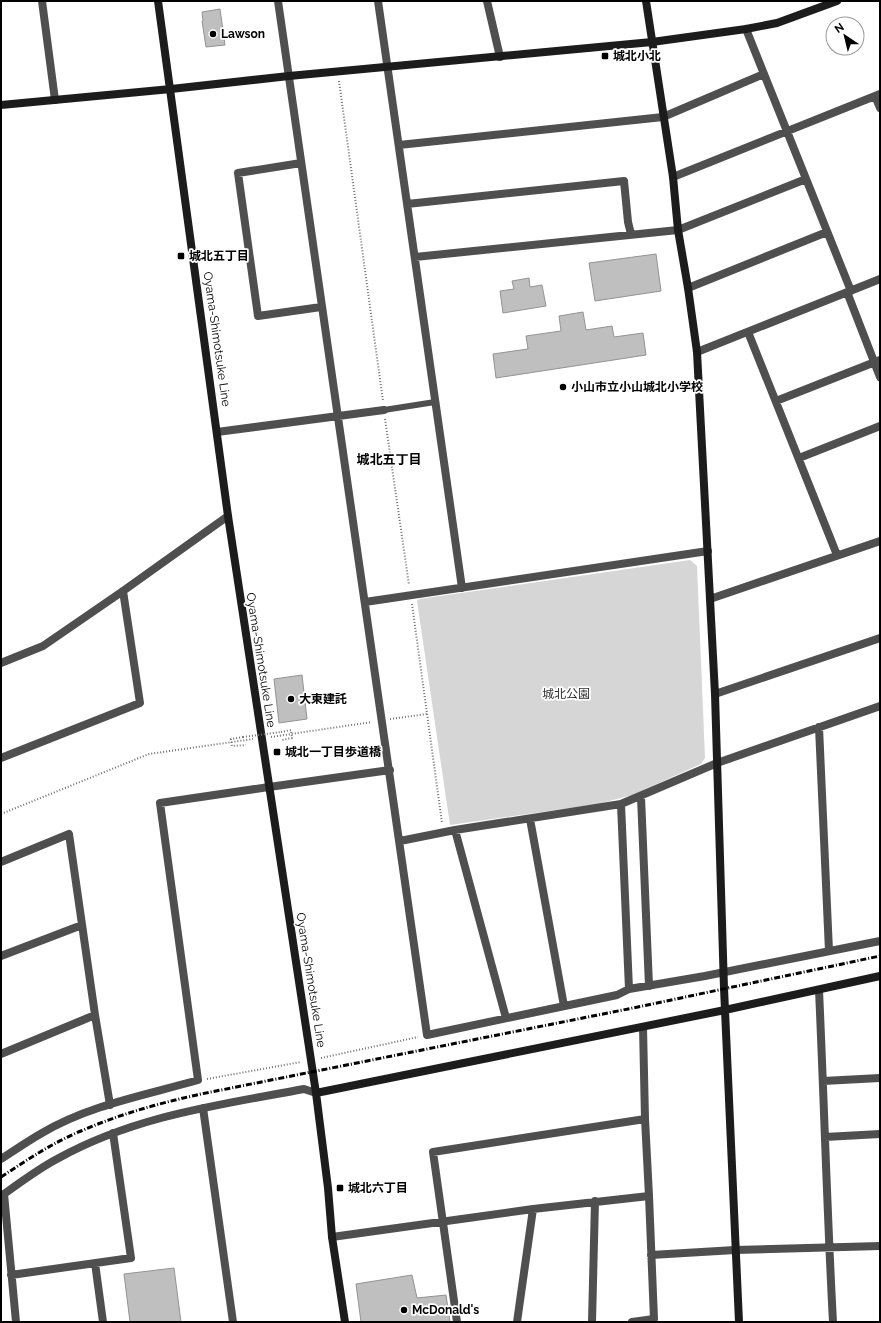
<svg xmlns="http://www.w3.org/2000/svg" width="881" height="1323" font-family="Raleway,'Noto Sans JP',sans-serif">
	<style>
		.green { fill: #d6d6d6 }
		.building { fill: #bfbfbf; stroke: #939393 }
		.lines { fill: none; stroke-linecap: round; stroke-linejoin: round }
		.path { stroke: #717171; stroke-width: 2; stroke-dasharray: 1 2; stroke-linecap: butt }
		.lane { stroke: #4f4f4f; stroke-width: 6 }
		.street { stroke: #4f4f4f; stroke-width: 8 }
		.secondary { stroke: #1c1c1c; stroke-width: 8 }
		.rail { stroke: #000; stroke-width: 3; stroke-dasharray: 6 2 1 2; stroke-linecap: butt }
		.path-bridge { stroke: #717171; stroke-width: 2; stroke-dasharray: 1 2; stroke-linecap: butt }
		.poi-dot { fill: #000; stroke: #fff; stroke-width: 1.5 }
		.labels { text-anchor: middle; stroke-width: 3.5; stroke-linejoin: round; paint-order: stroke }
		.poi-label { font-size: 12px; font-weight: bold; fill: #000; stroke: #fff; text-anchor: start }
		.street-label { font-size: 12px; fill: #000; stroke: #fff }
		.park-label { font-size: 12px; fill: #2d2d2d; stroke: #fff }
		.neighbourhood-label { font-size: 13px; font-weight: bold; fill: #000; stroke: #fff }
	</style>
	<rect width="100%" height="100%" fill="#fff"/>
	<path class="green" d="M690,560L697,566L705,758L701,764L632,795L598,804L450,825L417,601L419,599Z"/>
	<path class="building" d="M220,9L225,45L206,47L202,21H203L202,12Z
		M656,254L661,291L595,301L589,263Z
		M529,278L530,287L542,285L546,306L503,313L500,291L514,289L512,281Z
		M583,312L586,330L612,326L614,337L643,333L646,355L496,378L493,354L528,349L526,336L561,331L559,316Z
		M302,675L307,719L279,723L274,679Z
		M174,1268L181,1322H130L124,1274Z
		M412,1275L417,1298L446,1295L450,1322H361L356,1284Z"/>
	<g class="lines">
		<path class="path" d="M339,81L383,401
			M385,419L409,585
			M412,604L442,823
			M390,719L427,714
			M281,732L291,730L292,738L282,740
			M243,737L231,739L232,746L246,745
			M271,737L372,722
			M1,814L149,754L253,739
			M321,1058L418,1037
			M207,1079L301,1062"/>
		<path class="lane" d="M384,410L435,402"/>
		<path class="street" d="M42,1L55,100
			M278,1L427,1035L617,995L629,989L705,976L880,941
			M378,1L462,588
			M487,1L500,57
			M746,29L851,291
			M875,96L880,108
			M399,145L663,117L764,74
			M301,163L238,173L258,316L321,307
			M673,177L880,94
			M407,204L624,181L628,222L631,234
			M415,257L678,230L806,179
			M688,288L827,232
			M847,292L880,377
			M748,332L837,555
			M697,352L880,279
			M776,401L880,360
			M217,432L384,410
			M799,458L880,426
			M710,599L880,541
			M365,602L708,551
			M1,663L43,646L123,591L228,516
			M715,694L880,638
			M819,727L829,951
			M1,758L140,703L123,591
			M641,797L649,986
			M621,804L629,989
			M530,819L564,1006
			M455,830L506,1018
			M400,841L455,830L621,804L717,763L880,706
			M1,862L69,834L95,1015L110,1105
			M1,956L82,925
			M819,990C824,1100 827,1211 833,1322
			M1,1054L95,1015
			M823,1081L880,1078
			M203,1108L233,1322
			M825,1137L880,1134
			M1,1159C15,1150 28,1141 42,1133C89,1105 146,1095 198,1080L160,803L269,787L390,770
			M332,1237L533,1209L649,1196
			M651,1255L735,1250L880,1246
			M95,1263L103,1322
			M11,1275L131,1258L113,1133
			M16,1322L4,1194C21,1182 38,1169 57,1159C134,1116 218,1105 304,1089L316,1093
			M457,1322L433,1152L645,1119
			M517,1322L533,1209
			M592,1322L595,1201
			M632,1322L654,1319L649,1196L645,1119L643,1027"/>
		<path class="secondary" d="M158,1L228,516L316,1093L328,1188L332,1237L345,1322
			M646,1L673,177L678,230L688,288L697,352L715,694L724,988L739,1322
			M1,105L171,89L289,76L652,42L746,29L777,23L837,1
			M316,1093L725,1010L880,976"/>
		<path class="rail" d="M1,1177C27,1160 52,1143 81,1131C120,1114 160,1103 201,1094L633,1008L880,956"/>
		<path class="path-bridge" d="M243,737L281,732"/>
	</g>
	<g class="poi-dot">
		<circle cx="213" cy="34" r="4"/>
		<rect x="601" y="52" width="8" height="8" rx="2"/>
		<rect x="177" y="252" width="8" height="8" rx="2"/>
		<circle cx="563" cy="387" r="4"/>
		<circle cx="291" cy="699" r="4"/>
		<rect x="273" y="748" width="8" height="8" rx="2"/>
		<rect x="336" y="1184" width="8" height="8" rx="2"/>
		<circle cx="404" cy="1310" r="4"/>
	</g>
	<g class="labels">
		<g class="poi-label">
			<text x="221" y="38">Lawson</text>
			<text x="613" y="60">城北小北</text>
			<text x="189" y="260">城北五丁目</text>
			<text x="571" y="391">小山市立小山城北小学校</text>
			<text x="299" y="703">大東建託</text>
			<text x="285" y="756">城北一丁目歩道橋</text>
			<text x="348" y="1192">城北六丁目</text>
			<text x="412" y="1314">McDonald's</text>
		</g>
		<g class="street-label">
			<text transform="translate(217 339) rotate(82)" y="4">Oyama-Shimotsuke Line</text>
			<text transform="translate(261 660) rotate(81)" y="4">Oyama-Shimotsuke Line</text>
			<text transform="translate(311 980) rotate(81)" y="4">Oyama-Shimotsuke Line</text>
		</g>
		<g class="park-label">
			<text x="566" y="698">城北公園</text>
		</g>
		<g class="neighbourhood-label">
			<text x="389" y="464">城北五丁目</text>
		</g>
	</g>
	<rect width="881" height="1323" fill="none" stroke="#000000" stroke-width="4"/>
	<g transform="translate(845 36) rotate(325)"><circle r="19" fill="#ffffff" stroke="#999999"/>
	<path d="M0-3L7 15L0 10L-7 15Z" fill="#000000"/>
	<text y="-6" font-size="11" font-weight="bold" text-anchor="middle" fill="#000000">N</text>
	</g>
</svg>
